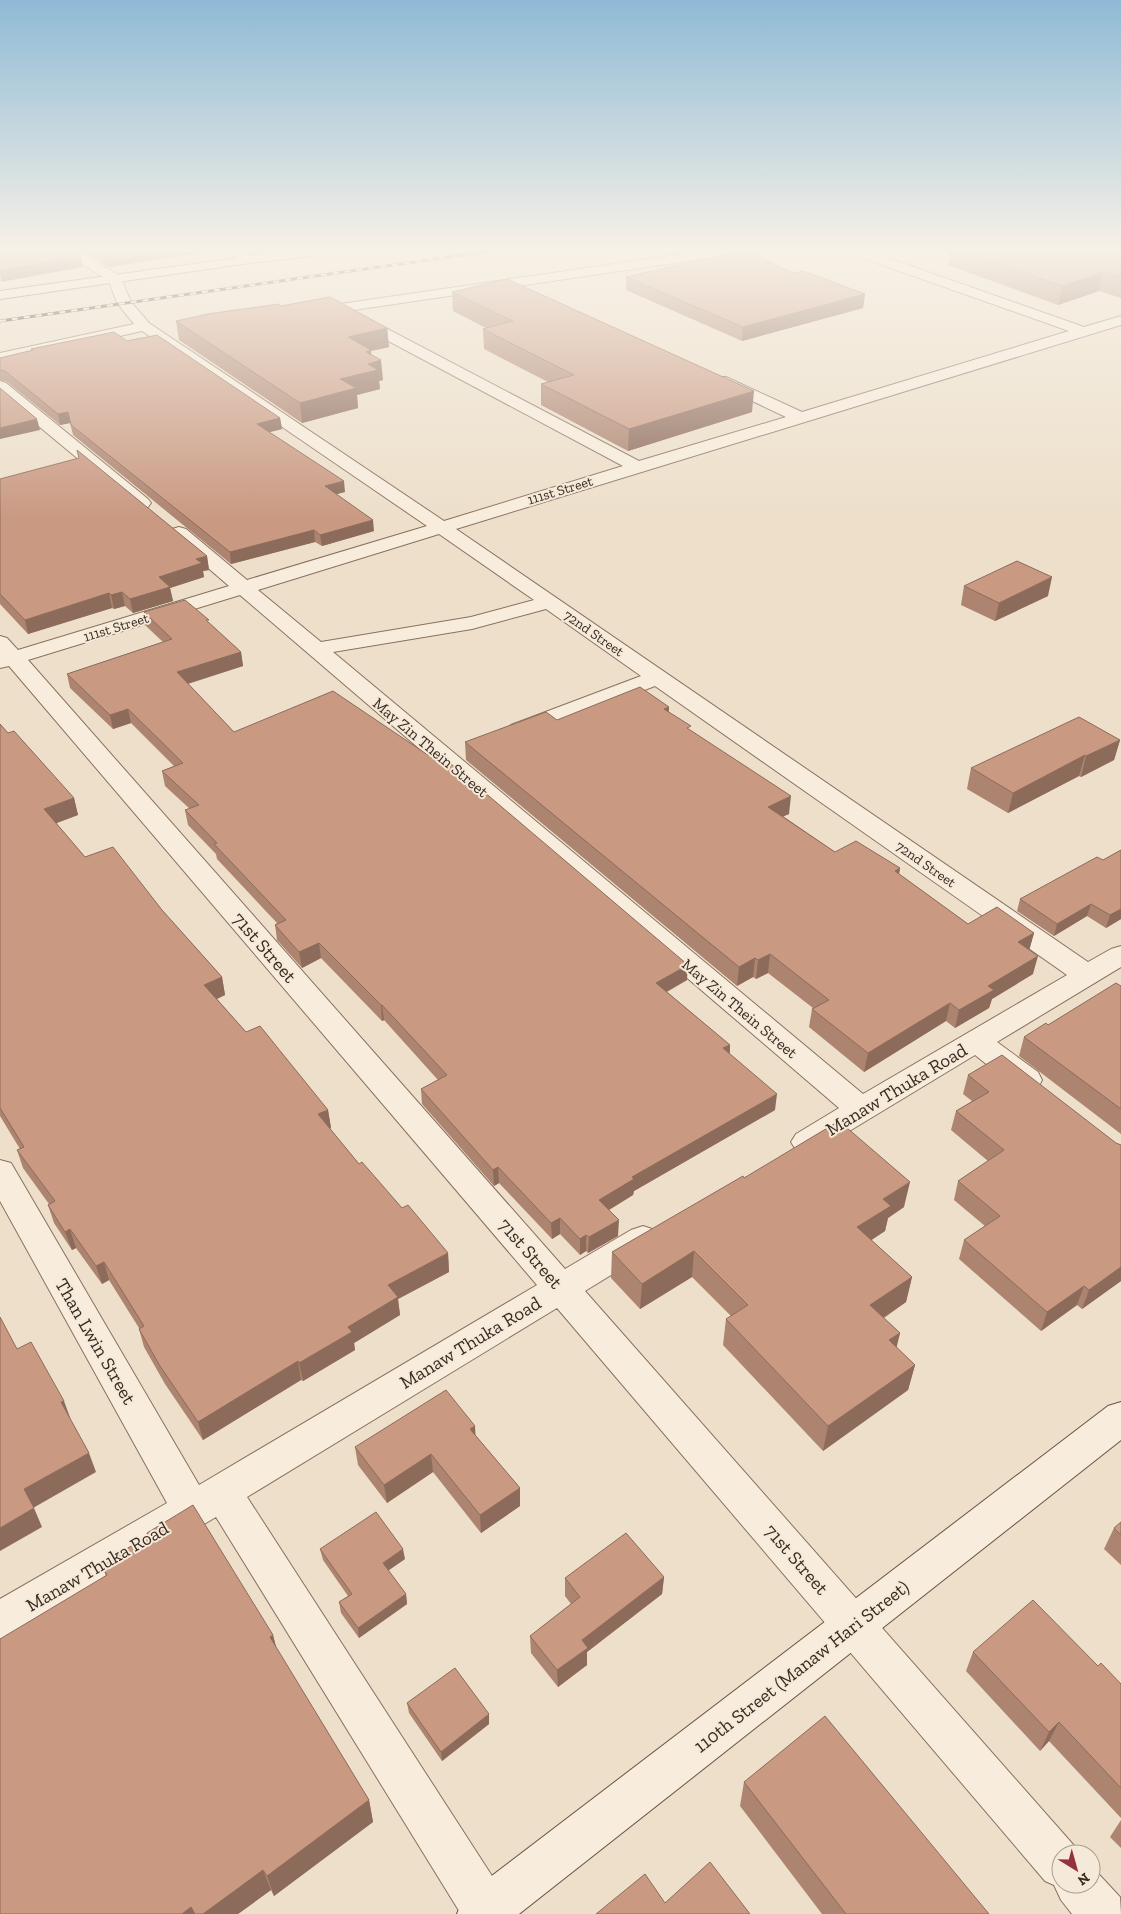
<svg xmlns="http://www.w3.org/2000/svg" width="1121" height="1914" font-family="'Zilla Slab',serif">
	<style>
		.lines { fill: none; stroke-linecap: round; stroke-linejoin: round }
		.street-casing { stroke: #89715f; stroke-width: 2 }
		.secondary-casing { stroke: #6b5342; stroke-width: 2 }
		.street { fill: #f8eddd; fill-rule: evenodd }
		.secondary { fill: #f8eddd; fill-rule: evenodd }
		.rail-casing { stroke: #3a2b21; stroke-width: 3 }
		.rail { stroke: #f5ead9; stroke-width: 2; stroke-dasharray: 6; stroke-linecap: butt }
		.wall { fill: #ad8470 }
		.shaded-wall { fill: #8d6b5b }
		.building { fill: #c99982; stroke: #8d6b5b }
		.labels { text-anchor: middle; stroke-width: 4; stroke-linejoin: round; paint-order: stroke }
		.far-street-label { font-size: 14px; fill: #3a2b21; stroke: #f5ead9 }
		.street-label { font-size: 16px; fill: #3a2b21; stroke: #f5ead9 }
		.near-street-label { font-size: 19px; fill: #3a2b21; stroke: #f5ead9 }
	</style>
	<rect width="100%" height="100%" fill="#eddfca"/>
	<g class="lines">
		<defs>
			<path id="street" d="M65,251H79L120,276L131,302L149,323L444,521L623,466L349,320L347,317L349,314H359L639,461L786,417L714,383L712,380L714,377H726L802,412L1069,331L851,254L850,251H868L1084,327L1121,316V325L456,529L1088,962L1111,949L1121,946V967L997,1042L1038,1072L1042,1080L1038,1088L1027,1091L1016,1088L975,1055L818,1150L807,1154L796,1150L791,1142L796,1134L839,1108L240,595L28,660L565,1269L631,1230L643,1226L655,1230L660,1239L655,1248L585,1291L1077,1849L1080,1854H1061V1884H1091V1866L1093,1868L1120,1897L1121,1914H1072L1061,1900L1054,1885L1045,1881L557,1308L247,1497L503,1893L510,1910L508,1914H461L216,1517L15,1636L0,1642V1599L167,1503L0,1201V1160L11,1163L199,1485L537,1285L9,666L0,668V636L7,638L18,650L229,586L172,537L170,533L172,529L179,527L186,529L247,580L427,526L142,331L0,363V353L134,324L117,303L109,281L66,254ZM439,534L534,600L471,617L321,642L258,590ZM546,609L641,676L511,725L508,730L511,735L519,737L527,735L655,686L1067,975L863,1094L333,652L472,629Z
				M229,251H244L256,259L249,263L230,254Z
				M704,251H735L729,255L313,316L308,315L306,312L308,309L313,308Z
				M0,381L6,383L148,499L151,503L148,507L142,508L136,507L0,394Z"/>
			<path id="secondary" d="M287,251H325L319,255L249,263L0,299V291Z
				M1121,1402V1440L519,1914H457L464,1897L1108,1406Z"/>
		</defs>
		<use href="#street" class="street-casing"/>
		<use href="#secondary" class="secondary-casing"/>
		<use href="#street" class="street"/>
		<use href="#secondary" class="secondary"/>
		<defs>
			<path id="rail" d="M0,321L491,251"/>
		</defs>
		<use href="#rail" class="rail-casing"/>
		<use href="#rail" class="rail"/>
	</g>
	<path class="wall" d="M82,251H209L109,267Z
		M947,251H1121V298L1099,291L1058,305L948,265L950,252Z
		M794,273L865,294L863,308L742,341L626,290V277Z
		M452,292L752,412L628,451L541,405V384L548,382L484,349L483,329L486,328L453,311Z
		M281,306L387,328L389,347L371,351V355L383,380L379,381L380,389L357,395L358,408L302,423L179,340L176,321Z
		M127,341L280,418L282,429L269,432L345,492L336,494L374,531L322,546L315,542L231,564L73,435L70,423L60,425L7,382L0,380V358L32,351L31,349Z
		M0,479L207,556L209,570L203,571L204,577L170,588L173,601L133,613L125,606L114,609L112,608L28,634L0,604Z
		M964,586L1048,596L995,621L961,605Z
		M144,612L210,624L241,652L243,666L188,684L234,732L687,980L667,992L730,1045V1054L775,1110L634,1191L633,1195L609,1210L618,1236L588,1253L586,1251L580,1255L560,1234L552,1239L499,1183L494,1186L422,1104L421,1089L438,1080L384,1020L382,1021L321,958L302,968L277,940L275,925L277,923L217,859L216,854L188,825L185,810L190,809L165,786L162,771L174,766L131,723L113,729L70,688L67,674L163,642L146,626Z
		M669,707V713L789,814L783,816L835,852L900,868L899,874L968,924L1034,933L1029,950L1033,974L992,999L989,1008L955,1028L946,1021L864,1072L809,1027L812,1009L813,1008L768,973L756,979L753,977L737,986L466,760L465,742Z
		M0,724L8,733L74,798L78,815L56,823L85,857L162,910L222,977L225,995L217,999L246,1032L328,1110L331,1128L330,1129L359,1164L402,1208L448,1253L449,1272L398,1299L400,1315L354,1343L355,1350L303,1381L301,1380L203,1440L165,1384L144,1347L139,1329V1328L109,1280L102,1284L76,1248L72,1250L54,1223L48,1205L49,1204L23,1168L17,1150L20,1149L0,1116Z
		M1120,740L1114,760L1081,777L1079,776L1008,813L967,789L971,768Z
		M1121,850V919L1106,928L1087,916L1054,936L1017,911L1020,899L1103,860Z
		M1121,986V1134L1019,1056L1024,1037L1048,1025Z
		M968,1075L1116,1143L1121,1281L1082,1309L1077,1305L1041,1331L959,1259L964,1240L985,1226L954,1200L958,1181L988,1161L951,1130L956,1111L972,1101L963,1094Z
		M744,1178L904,1207L888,1218L885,1231L871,1240L912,1277L906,1302L884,1318L900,1333L896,1347L915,1365L908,1390L823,1451L723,1345L726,1319L731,1316L692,1277L640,1309L611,1278L612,1252Z
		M475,1426V1435L520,1488V1506L481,1533L433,1472L387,1503L358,1465L355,1447Z
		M1121,1522V1565L1104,1549L1114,1528Z
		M147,1533L273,1635L276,1648L369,1800L373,1822L274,1896L271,1890L238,1914H0L106,1576L101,1564L148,1537Z
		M320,1549L405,1559L388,1571L406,1594L407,1604L359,1638L341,1613L339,1602L348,1596L323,1560Z
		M664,1577L662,1594L587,1652V1665L558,1687L531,1653L530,1636L571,1604L565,1596V1578Z
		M973,1652L1098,1666L1121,1684V1818L1049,1741L1040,1751L966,1671Z
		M407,1703L489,1724L442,1761L409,1713Z
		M744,1782L989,1914H822L740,1806Z
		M1121,1820V1848L1110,1837Z"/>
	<path class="shaded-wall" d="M143,251H209L109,267L107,256Z
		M81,256L83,267L1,282L0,271Z
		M1103,272L1099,291L1058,305L1062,286Z
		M865,294L863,308L742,341L743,327Z
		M387,328L389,347L371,351L372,362L381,360L383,380L379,381L380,389L357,395L358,408L302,423L300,403L348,337Z
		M754,391L752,412L628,451L629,429Z
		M68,412L70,423L60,425L58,414Z
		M280,418L282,429L259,435L257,424Z
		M37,419L40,430L0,439V428Z
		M344,481L345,492L326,497L325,486Z
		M373,520L374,531L322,546L320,535Z
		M314,530L315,542L231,564L230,552Z
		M207,556L209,570L203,571L204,577L170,588L173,601L133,613L130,599L159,577L196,559Z
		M1052,577L1048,596L995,621L999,603Z
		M122,592L125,606L114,609L111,595Z
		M109,593L112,608L28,634L25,620Z
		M241,652L243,666L180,686L177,672Z
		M669,707V724L664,709Z
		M128,709L131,723L113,729L110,715Z
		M1120,740L1114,760L1081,777L1086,756Z
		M1085,755L1079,776L1008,813L1013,793Z
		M791,796L789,814L766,824L768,807Z
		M74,798L78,815L49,826L44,809Z
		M900,868L897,886L895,871Z
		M1091,904L1087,916L1054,936L1057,924Z
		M1121,909V919L1106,928L1110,915Z
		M1034,933L1029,951L1018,942Z
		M319,943L321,958L302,968L299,952Z
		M770,954L768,973L756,979L758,960Z
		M1038,956L1033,974L992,999L989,1008L955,1028L959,1010L988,986Z
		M755,958L753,977L737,986L739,967Z
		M688,965L687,980L655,998L656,983Z
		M222,977L225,995L208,1003L204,985Z
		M950,1003L946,1021L864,1072L868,1053Z
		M381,1005H382L384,1020L382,1021Z
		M730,1045L729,1061L723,1048Z
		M777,1094L775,1110L634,1191L633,1195L599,1216V1200L632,1177Z
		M328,1110L331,1128L321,1133L318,1114Z
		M498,1167L499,1183L494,1186L493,1170Z
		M910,1182L904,1207L888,1218L885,1231L852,1253L857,1227L883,1199Z
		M560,1218V1234L552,1239L551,1223Z
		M619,1220L618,1236L588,1253L589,1237Z
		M70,1229L76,1248L72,1250L65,1232Z
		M586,1235V1251L580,1255V1239Z
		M694,1251L692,1277L640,1309L642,1284Z
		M448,1253L449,1272L398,1299L400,1315L354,1343L355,1350L303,1381L299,1363L348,1327L388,1285Z
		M104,1262L109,1280L102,1284L96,1266Z
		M1121,1267V1281L1082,1309L1089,1290Z
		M912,1277L906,1302L865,1330L870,1305Z
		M1084,1286L1077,1305L1041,1331L1047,1312Z
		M900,1333L894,1358L889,1340Z
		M298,1361L301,1380L203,1440L198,1422Z
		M915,1365L908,1390L823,1451L828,1426Z
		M64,1401L71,1420L61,1402Z
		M475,1426L476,1444L470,1429Z
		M89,1453L96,1472L33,1508L24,1489Z
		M431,1454L433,1472L387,1503L384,1485Z
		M520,1488V1506L481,1533L480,1515Z
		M34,1508L42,1527L0,1551V1528Z
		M403,1549L405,1559L384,1573L383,1563Z
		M664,1577L662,1594L587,1652V1665L558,1687L557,1670L582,1640Z
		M406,1594L407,1604L359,1638L358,1628Z
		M273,1635L279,1658L270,1637Z
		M489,1714V1724L442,1761L441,1752Z
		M1059,1722L1049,1741L1040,1751L1049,1732Z
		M369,1800L373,1822L274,1896L267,1876Z
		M263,1870L271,1890L238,1914H203Z
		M191,1907L195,1914H182Z"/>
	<path class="building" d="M0,251H72L81,256L0,271Z
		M98,251H143L107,256Z
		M739,251H749L782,268L794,273L803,271L865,294L743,327L626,277Z
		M963,251H1121V278L1103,272L1062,286Z
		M507,279L754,391L629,429L541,384L574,375L483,329L513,321L452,292Z
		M330,297L387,328L348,337L371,350L366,352L381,360L368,364L378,370L340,379L356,388L300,403L176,321L208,314L279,304L281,306Z
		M114,332L127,341L157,335L280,418L257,424L344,481L325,486L373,520L320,535L314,530L230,552L71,425L68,412L58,414L5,371L0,370V358L33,350L31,349Z
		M0,388L37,419L0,428Z
		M77,450L207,556L196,559L202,563L159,577L170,587L130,599L122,592L111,595L109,593L25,620L0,594V479L79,458Z
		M1017,561L1052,577L999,603L964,586Z
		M185,600L209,620H206L241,652L177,672L234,732L333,691L428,755L437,752L688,965L656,983L730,1045L723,1048L777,1094L632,1177L634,1179L599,1200L619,1220L589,1237L586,1235L580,1239L560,1218L551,1223L498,1167L493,1170L421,1089L447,1075L382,1005H381L319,943L299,952L275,925L286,920L214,844L217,843L185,810L199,805L162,771L183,763L128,709L110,715L67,674L172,639L144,612Z
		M640,687L669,707L664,709L691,726L687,728L791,796L768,807L835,852L856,841L900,868L895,871L968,924L997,907L1034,933L1018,942L1038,956L988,986L994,990L959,1010L950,1003L868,1053L812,1009L829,1000L770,954L758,960L755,958L739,967L465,742L546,712L557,720Z
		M1079,717L1120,740L1086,756L1085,755L1013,793L971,768Z
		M0,724L8,733L14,731L74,798L44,809L85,857L113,847L162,910L222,977L204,985L246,1032L260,1026L328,1110L318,1114L359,1164L362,1162L402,1208L408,1205L448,1253L388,1285L398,1297L348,1327L352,1332L299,1363L298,1361L198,1422L160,1366L139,1329L144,1326L104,1262L96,1266L70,1229L65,1232L48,1205L55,1201L17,1150L24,1147L0,1108Z
		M1121,850V909L1110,915L1091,904L1057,924L1020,899L1097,857L1103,860Z
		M1116,983L1121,986V1109L1024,1037L1046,1023L1048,1025Z
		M1002,1055L1116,1143L1121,1145V1267L1089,1290L1084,1286L1047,1312L964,1240L1000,1216L958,1181L1004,1150L956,1111L989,1092L968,1075Z
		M839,1121L910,1182L883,1199L891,1206L857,1227L912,1277L870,1305L900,1333L889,1340L915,1365L828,1426L726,1319L748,1305L694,1251L642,1284L612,1252L743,1176L744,1178Z
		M0,1317L17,1349L31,1342L64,1401L61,1402L89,1453L24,1489L34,1508L0,1528Z
		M446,1390L475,1426L470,1429L520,1488L480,1515L431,1454L384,1485L355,1447Z
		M193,1505L273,1635L270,1637L369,1800L267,1876L263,1870L203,1914H195L191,1907L182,1914H0V1639L107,1575L101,1564L148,1536L147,1533Z
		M376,1512L403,1549L383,1563L406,1594L358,1628L339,1602L352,1594L320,1549Z
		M1121,1522V1535L1114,1528Z
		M626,1533L664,1577L582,1640L588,1648L557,1670L530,1636L580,1597L565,1578Z
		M1033,1600L1098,1666L1101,1663L1121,1684V1788L1059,1722L1049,1732L973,1652Z
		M455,1668L489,1714L441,1752L407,1703Z
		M825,1716L989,1914H846L744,1782Z
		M710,1862L750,1914H596L645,1874L665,1903Z"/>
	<linearGradient id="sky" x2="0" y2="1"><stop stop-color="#8fbad5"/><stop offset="0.48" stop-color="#f7f1e7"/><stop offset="1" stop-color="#f7f1e7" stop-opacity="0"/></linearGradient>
	<rect width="1121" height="519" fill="url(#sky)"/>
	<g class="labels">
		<g class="far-street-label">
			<text transform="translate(560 490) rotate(-17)" y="5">111st Street</text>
			<text transform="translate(116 627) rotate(-17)" y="5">111st Street</text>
			<text transform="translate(594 633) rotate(35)" y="5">72nd Street</text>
			<text transform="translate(926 864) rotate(35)" y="5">72nd Street</text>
		</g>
		<g class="street-label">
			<text transform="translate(431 747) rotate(40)" y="6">May Zin Thein Street</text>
			<text transform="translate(740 1008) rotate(40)" y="6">May Zin Thein Street</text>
		</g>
		<g class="near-street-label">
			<text transform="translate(265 947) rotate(49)" y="7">71st Street</text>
			<text transform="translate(896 1089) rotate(-31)" y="7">Manaw Thuka Road</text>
			<text transform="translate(531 1253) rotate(49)" y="7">71st Street</text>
			<text transform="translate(96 1341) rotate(60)" y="7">Than Lwin Street</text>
			<text transform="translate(470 1342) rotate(-31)" y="7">Manaw Thuka Road</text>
			<text transform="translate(797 1559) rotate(49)" y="7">71st Street</text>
			<text transform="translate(97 1566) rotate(-30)" y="7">Manaw Thuka Road</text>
			<text transform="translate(801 1666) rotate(-38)" y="7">110th Street (Manaw Hari Street)</text>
		</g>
	</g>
	<g transform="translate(1076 1869) rotate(143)"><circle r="24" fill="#f5ead9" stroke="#aa9e8f"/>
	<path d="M0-4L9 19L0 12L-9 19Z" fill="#95313b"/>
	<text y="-8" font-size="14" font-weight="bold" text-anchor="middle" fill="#3a2b21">N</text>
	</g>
</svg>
